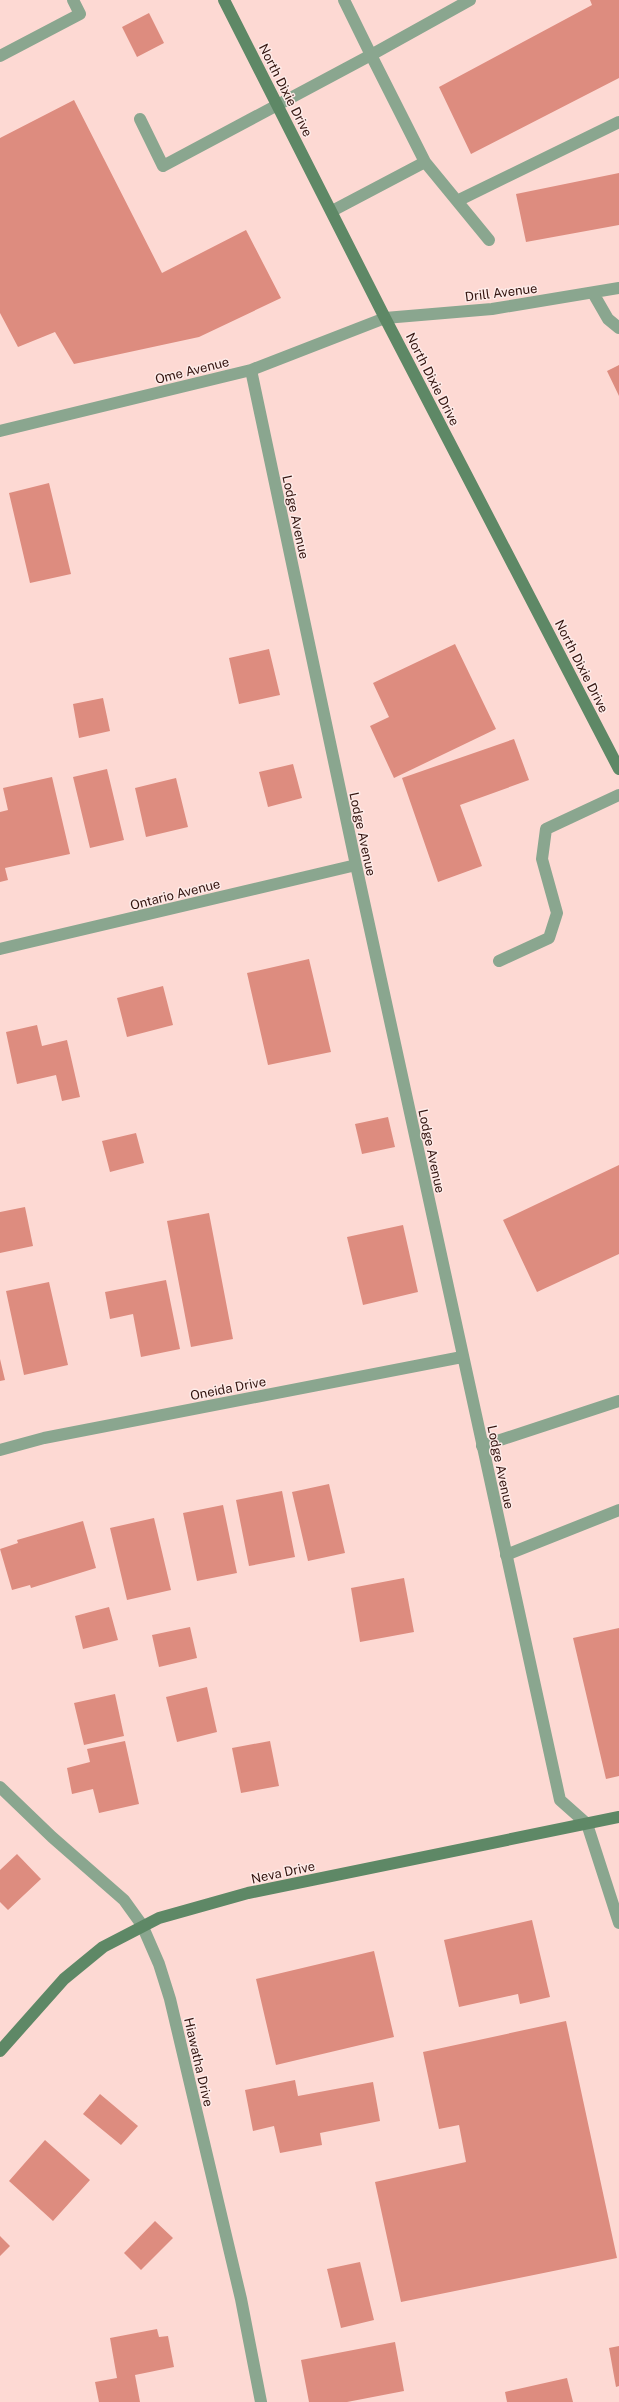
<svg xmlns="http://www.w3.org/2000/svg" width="619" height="2402" font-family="'Public Sans',sans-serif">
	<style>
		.building { fill: #dd8c7f }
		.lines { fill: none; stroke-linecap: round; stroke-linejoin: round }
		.lane { stroke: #8aa68f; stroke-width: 12 }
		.street { stroke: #8aa68f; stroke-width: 12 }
		.secondary { stroke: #5e8866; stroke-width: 12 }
		.labels { text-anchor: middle; stroke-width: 3; stroke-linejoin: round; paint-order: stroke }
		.street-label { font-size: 13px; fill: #33140f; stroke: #fdebe8 }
	</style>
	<rect width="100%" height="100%" fill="#fdd9d3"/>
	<path class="building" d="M590,0H619V78L471,154L439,87L592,5Z
		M149,13L164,43L137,57L122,27Z
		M74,100L162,273L246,230L281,298L199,337L74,364L55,332L18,347L0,313V138Z
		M619,173V225L526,242L516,194Z
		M619,365V396L607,371Z
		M49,483L71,574L30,583L9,493Z
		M455,644L496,729L394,778L370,726L389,717L373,683Z
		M269,649L280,695L239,704L229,658Z
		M103,698L110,731L79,738L73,704Z
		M514,739L529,780L460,805L482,866L438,882L402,778Z
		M293,764L302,798L268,807L259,772Z
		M107,769L124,840L90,848L73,777Z
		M52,777L70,854L5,868L8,880L0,882V812L8,810L3,788Z
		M176,778L188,827L146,837L135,788Z
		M309,959L331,1052L268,1065L247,973Z
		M163,986L173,1025L127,1037L117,998Z
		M37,1025L42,1046L67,1040L80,1097L62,1101L56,1075L17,1084L6,1032Z
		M388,1117L395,1147L362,1154L355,1124Z
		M136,1133L144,1163L110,1172L102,1141Z
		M619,1165V1254L537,1292L503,1220Z
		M25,1207L33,1246L0,1253V1212Z
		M209,1213L233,1339L191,1347L167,1221Z
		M403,1225L418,1292L363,1305L347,1237Z
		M166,1280L180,1349L141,1357L133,1314L110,1319L105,1292Z
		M49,1282L68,1365L24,1375L6,1291Z
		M0,1359L5,1380L0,1381Z
		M329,1484L345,1553L308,1561L292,1492Z
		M282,1491L295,1557L249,1566L236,1500Z
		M223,1505L237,1573L197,1581L183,1513Z
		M154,1518L171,1590L127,1600L110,1528Z
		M83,1521L96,1568L31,1588L30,1585L12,1590L0,1549L18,1543L17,1540Z
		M404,1578L414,1632L360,1642L351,1588Z
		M109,1607L118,1640L83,1649L75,1616Z
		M190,1627L197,1658L159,1667L152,1635Z
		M619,1628V1776L606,1779L573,1638Z
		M207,1687L217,1732L177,1742L166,1697Z
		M115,1694L124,1736L84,1745L74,1703Z
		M125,1741L139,1804L99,1813L93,1789L72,1794L67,1768L90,1762L87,1749Z
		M270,1741L279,1786L241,1793L232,1748Z
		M17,1854L41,1879L8,1910L0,1902V1870Z
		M532,1920L550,1997L520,2004L518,1994L459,2007L444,1940Z
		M374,1951L394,2037L276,2065L256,1979Z
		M566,2021L617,2258L401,2302L375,2182L466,2162L459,2125L439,2129L423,2052Z
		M295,2080L298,2096L373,2082L380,2121L320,2133L322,2145L280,2153L274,2126L253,2131L245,2090Z
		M100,2094L138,2126L121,2145L83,2114Z
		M45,2140L90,2180L53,2221L9,2181Z
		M155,2221L173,2238L141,2270L124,2253Z
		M0,2236L10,2246L0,2256Z
		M360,2262L374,2320L341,2328L327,2269Z
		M157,2329L159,2337L168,2336L174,2367L135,2375L140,2402H99L95,2382L117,2378L110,2338Z
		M395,2342L404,2391L347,2402H309L301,2360Z
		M619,2346V2386L616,2387L609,2348Z
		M567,2378L573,2402H507L505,2392Z"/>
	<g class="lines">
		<path class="lane" d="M344,0L371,55L470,0
			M0,56L80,14L73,0
			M140,119L163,166L371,55L425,162L332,211
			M425,162L457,201L619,122
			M457,201L489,240
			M499,961L549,938L557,913L542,859L546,829L619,795
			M482,1446L619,1401
			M506,1555L619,1510"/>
		<path class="street" d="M593,293L608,319L619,328
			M251,370L356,865L560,1800L587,1824L619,1923
			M0,431L251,370L385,318L492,309L619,288
			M0,949L356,865
			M0,1450L44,1438L462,1357
			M0,1787L52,1837L124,1900L142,1925L159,1964L170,1999L241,2299L261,2402"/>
		<path class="secondary" d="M224,0L385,318L619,769
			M0,2051L64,1979L103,1947L159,1918L248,1893L619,1817"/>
	</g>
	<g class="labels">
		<g class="street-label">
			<text transform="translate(286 90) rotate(63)" y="5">North Dixie Drive</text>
			<text transform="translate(501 292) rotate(-7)" y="5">Drill Avenue</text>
			<text transform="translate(192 370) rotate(-14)" y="5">Ome Avenue</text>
			<text transform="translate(433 379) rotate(63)" y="5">North Dixie Drive</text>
			<text transform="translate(296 517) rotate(78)" y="5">Lodge Avenue</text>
			<text transform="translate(582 666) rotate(63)" y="5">North Dixie Drive</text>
			<text transform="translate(363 834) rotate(78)" y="5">Lodge Avenue</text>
			<text transform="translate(175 894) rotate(-14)" y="5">Ontario Avenue</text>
			<text transform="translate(432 1151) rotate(78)" y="5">Lodge Avenue</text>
			<text transform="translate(228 1388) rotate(-11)" y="5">Oneida Drive</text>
			<text transform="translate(501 1467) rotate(78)" y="5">Lodge Avenue</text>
			<text transform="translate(283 1872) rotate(-12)" y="5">Neva Drive</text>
			<text transform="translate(199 2062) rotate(77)" y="5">Hiawatha Drive</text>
		</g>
	</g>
</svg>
